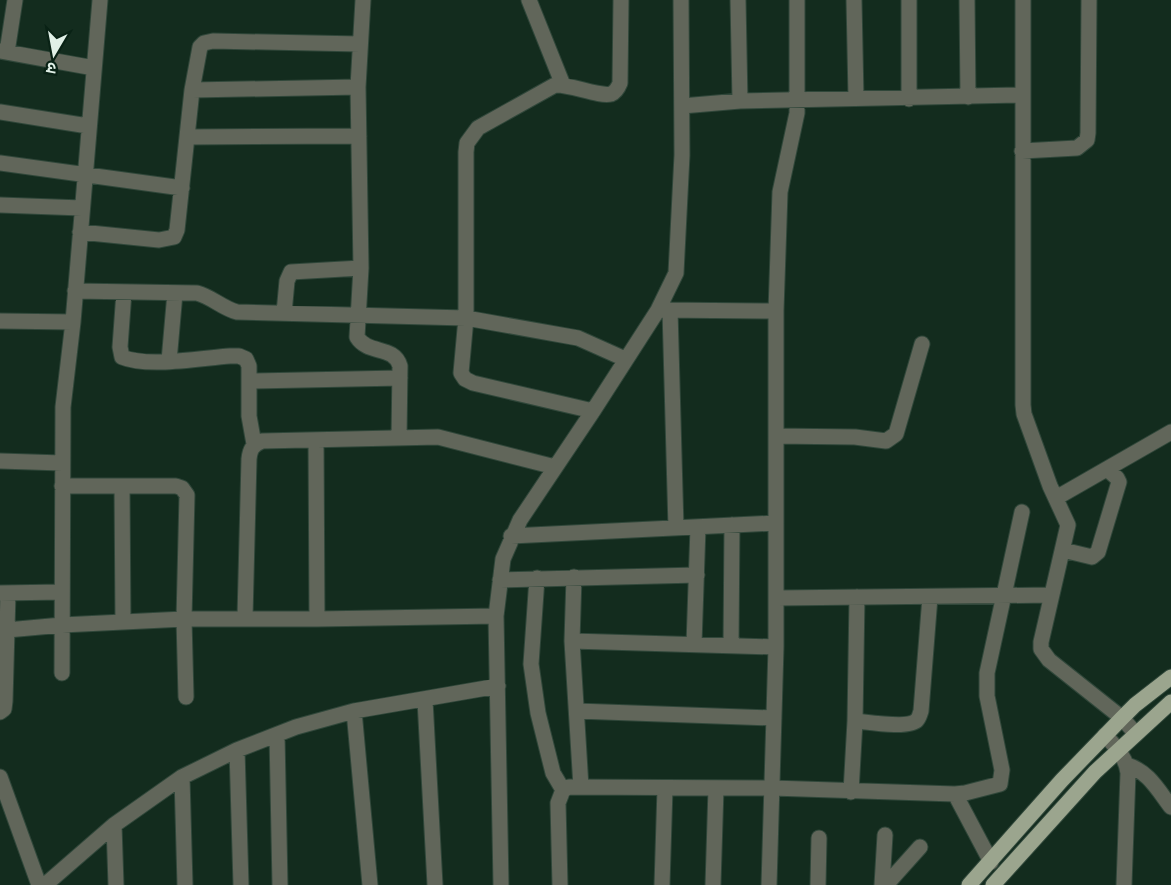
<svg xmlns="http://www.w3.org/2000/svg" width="1171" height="885" font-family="Montserrat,'Noto Sans Devanagari',sans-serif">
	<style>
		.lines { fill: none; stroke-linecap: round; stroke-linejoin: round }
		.minor-casing { stroke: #30473a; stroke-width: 17 }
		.major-casing { stroke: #30473a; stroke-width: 17 }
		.minor { stroke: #61665a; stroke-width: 15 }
		.major { stroke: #9ba58e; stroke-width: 15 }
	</style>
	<rect width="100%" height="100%" fill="#132c1e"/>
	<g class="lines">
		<defs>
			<path id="minor" d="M363,0L358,87L361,268L357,337C368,355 394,345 400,366L399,438
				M529,0L563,85
				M738,0L740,101
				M854,0L856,98
				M909,0V99
				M967,0L968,97
				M1023,0V405L1024,414L1050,486L1068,525L1041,642V649L1049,660L1122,718L1136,734
				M0,51L94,68
				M7,52L15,0
				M192,90L358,87
				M682,106L740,101L1022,95
				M0,112L88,126
				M188,137L359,136
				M1022,151L1077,148L1087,140L1088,133L1089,0
				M0,163L182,188
				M0,205L82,208
				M80,232L159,240L174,237L177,230L192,90L200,47L204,43L213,41L360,44
				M75,291L197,293C212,297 222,308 237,312L466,318L578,338L625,359
				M124,292L120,347L122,357C148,368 201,358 230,356H239L246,359L249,366V416L254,444
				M662,310L776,311
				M670,310L676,528
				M284,313L287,281L291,272L361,268
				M0,321L73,322
				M169,361L175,293
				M249,381L400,378
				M593,411L473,383L465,379L461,373L466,318V152L467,143L478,128L555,85C570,84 599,97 611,94C616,92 618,88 620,83L621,0
				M776,436L855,437L886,441L896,434L922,344
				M316,440L317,619
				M0,461L62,463
				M62,486H176L182,488L187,495L184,619L186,697
				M122,486L123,622
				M1056,498L1171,432
				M511,536L776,523
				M1063,550L1092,557L1098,552L1119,482L1117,478L1107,469
				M574,577L572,641L581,787
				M537,578L531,664L538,713L553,773L563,790
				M500,580L697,575
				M0,593L62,592
				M777,598L1051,595
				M245,617L249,459C250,450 252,445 262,441L438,437L555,467
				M7,630L62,625L184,619H317L496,616
				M572,641L776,647
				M694,644L698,527
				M731,645L732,525
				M62,673L63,407L73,322L100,0
				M425,700L435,885
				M354,711L370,885
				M577,711L774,718
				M0,712L4,709L5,701L8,593
				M855,721C867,722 909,729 917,720C919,718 920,714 921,711L930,597
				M277,735L280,885
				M1105,735C1116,747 1126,757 1128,773L1124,885
				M237,750L241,885
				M1127,765C1148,771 1158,790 1171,807
				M0,777L39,885
				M182,777L185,885
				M851,792L855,721L857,597
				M955,794L991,862
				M114,825L116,885
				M45,885L114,825L182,777L237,750L296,727L354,711L498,686
				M501,885L496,616L503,559L520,520L593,411L658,310L676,273L682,155L681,0
				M560,885L558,803L563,790L569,787L772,788L955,794L965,793L1000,784L1002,770L987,696V673L1022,512
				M662,885L665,788
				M713,885L716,788
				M769,885L776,647V311L780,192L797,113V0
				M818,885L819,838
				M882,885L885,835
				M886,885L920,847"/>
			<path id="major" d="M969,885L1062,780L1122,718L1135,705L1171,677
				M993,885L1095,772L1171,702"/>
		</defs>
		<use href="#minor" class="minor-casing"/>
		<use href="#major" class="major-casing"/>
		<use href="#minor" class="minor"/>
		<use href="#major" class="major"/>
	</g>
	<g transform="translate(54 54) rotate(190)" stroke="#092215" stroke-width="4.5" paint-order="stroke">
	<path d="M0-4.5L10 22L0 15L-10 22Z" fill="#e1f0e7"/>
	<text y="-9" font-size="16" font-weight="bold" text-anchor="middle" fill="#e1f0e7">उ</text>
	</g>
</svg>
